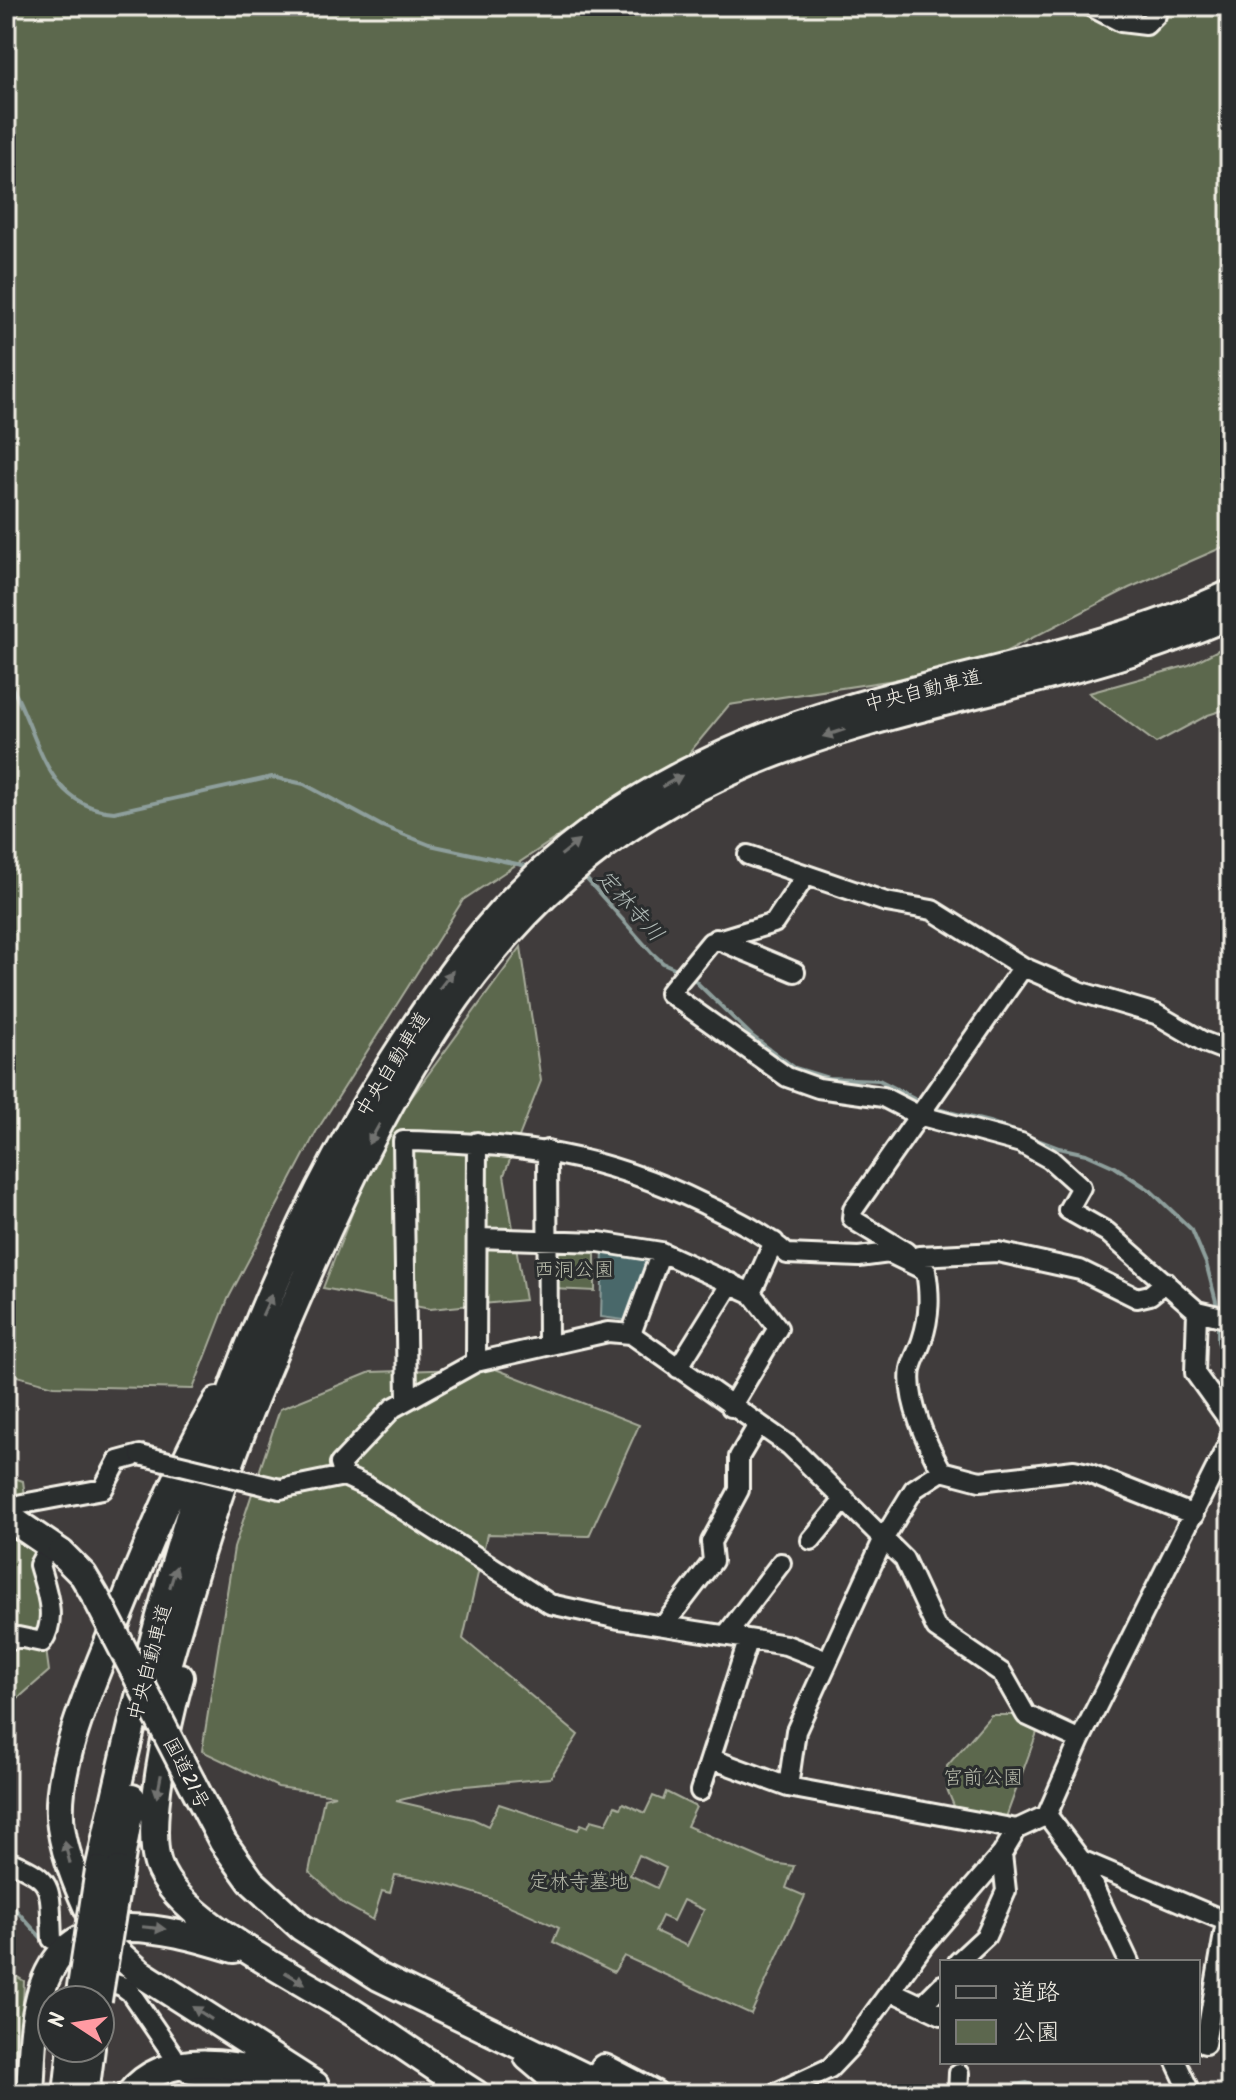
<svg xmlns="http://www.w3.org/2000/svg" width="1236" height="2100" font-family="Kalam,'Klee One',sans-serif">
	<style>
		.green { fill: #5c674e; stroke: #a8ac9b; stroke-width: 2; fill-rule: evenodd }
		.water { fill: #4a686a; stroke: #8e9f9c; stroke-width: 2 }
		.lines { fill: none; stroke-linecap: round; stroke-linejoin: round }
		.stream { stroke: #8e9f9c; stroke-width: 4 }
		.minor-casing { stroke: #f4f1e8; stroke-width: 24 }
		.highway-casing { stroke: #f4f1e8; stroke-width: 32 }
		.minor { stroke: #2a2d2e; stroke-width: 18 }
		.highway { stroke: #2a2d2e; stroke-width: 26 }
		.minor-bridge-casing { stroke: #f4f1e8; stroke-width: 24; stroke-linecap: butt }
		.highway-bridge-casing { stroke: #f4f1e8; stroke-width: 32; stroke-linecap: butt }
		.minor-bridge { stroke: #2a2d2e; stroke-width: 18 }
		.highway-bridge { stroke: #2a2d2e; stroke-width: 26 }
		.oneway { fill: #71726f }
		.labels { text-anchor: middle; stroke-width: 6; stroke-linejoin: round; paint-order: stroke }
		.street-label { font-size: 20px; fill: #f4f1e8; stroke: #2a2d2e }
		.park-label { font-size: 20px; fill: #b7baaa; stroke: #2a2d2e }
		.water-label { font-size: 22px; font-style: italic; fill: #b0bab6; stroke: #2a2d2e }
	</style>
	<rect width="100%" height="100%" fill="#403c3c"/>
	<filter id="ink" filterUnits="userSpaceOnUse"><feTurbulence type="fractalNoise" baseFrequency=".0125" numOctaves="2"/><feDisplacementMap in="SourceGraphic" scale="16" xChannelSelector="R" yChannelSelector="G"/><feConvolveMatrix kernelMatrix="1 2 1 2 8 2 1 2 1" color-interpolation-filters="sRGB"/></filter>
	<g filter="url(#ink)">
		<path class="green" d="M6,6H1230V544L1129,588L974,668L729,705L671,775L613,800L463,900L316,1132L228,1299L193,1389L54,1386L6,1373Z
			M1230,644V708L1208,715L1156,743L1089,693L1189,665Z
			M521,947L541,1081L504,1175L525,1300L430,1309L323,1288L381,1139Z
			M552,1243L595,1249V1291L553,1289Z
			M493,1368L639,1425L589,1536L487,1534L463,1639L578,1735L550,1778L455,1787L396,1801L473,1819L488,1826L499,1804L578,1830L581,1824L588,1827L591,1820L606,1824L615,1806L620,1808L623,1803L645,1813L653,1796L663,1800L666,1792L696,1807L687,1826L772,1863L794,1866L786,1888L805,1896L751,2014L624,1956L614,1972L553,1942L559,1928C506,1903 454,1881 395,1875L390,1893L382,1891L373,1920L344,1904L309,1872L324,1798L335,1795L278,1787L202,1751L234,1548L280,1409L371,1372ZM639,1855L666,1868L657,1888L630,1875ZM683,1900L704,1910L687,1946L655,1931L662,1916L673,1921Z
			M6,1475L23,1481L49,1671L6,1709Z
			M991,1715H1019L1039,1727L1005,1820L956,1811L947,1789V1766Z
			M6,1970L24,1981L19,2094H6Z"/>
		<path class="water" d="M603,1248L656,1255L631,1321L601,1317Z"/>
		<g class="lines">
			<path class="stream" d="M6,678C40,727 39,805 114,812L272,777L304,784L382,826L430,845L531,867
				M583,875L652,953L663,963L681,971
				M689,975L752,1036L795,1068L828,1078L879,1080L922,1102
				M933,1108L993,1123L1059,1148L1086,1154L1115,1167L1151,1191L1192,1230L1206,1263L1218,1309
				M1218,1322V1341L1230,1376
				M6,1899L45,1942
				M1008,2094L1015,2085L1027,2083L1054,2094
				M1106,2094H1116"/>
			<defs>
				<path id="minor" d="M1090,6L1121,22L1146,25L1156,15V6
					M748,855L886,902L932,910L1023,967L1081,992L1156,1014L1204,1042L1230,1052
					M806,875L774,923L711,942L669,993L787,1077L818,1088L883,1097L918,1115L1021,1143L1050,1159L1081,1187L1068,1210L1107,1232L1197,1311L1230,1319
					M716,939L795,972
					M477,1142L476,1362L608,1332L631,1334L790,1446L904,1559L936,1628L1002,1673L1026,1715L1080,1740
					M547,1150L548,1344
					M477,1238L599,1242L661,1252L751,1293L778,1328L731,1407
					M906,1252L857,1222L852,1218L853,1210L1023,967
					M908,1261L919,1256L998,1252L1080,1270L1137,1298L1150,1295L1166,1282
					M751,1293L774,1242
					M1197,1311L1195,1373L1230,1422
					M631,1334L661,1252
					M678,1368L731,1283
					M407,1398L403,1141C517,1143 600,1153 704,1204C734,1219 762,1231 787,1254L859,1257L889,1253L926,1271C930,1295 930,1316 922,1340C919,1350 913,1359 911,1369C906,1399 927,1445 942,1471L980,1481L1074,1470L1088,1473L1194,1515
					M344,1476L340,1464L393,1408L476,1362
					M280,1489L344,1476L368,1487L550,1604L619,1619L786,1645L827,1661
					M6,1507L103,1489L118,1461L140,1455
					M811,1540L845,1499
					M664,1625L713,1561L711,1542L739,1490V1457L758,1425
					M726,1635L781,1563
					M6,1642L18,1637L42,1642C58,1619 46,1590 39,1565L51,1543
					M712,1759L788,1787L1017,1829L1047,1815L1080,1740L1230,1440
					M788,1787L796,1731L884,1538L914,1489L942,1471
					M700,1791L748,1641
					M1047,1815L1081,1860L1129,1962
					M6,1860C57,1881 49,1886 52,1939
					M1081,1860L1230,1923
					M958,1962L986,1936L1006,1891L1002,1854
					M93,1977L122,1986L130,1992L173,2055
					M891,1991L942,2015
					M922,2005L942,1985
					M1205,2044L1226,1922
					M1176,2062L1191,2094
					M190,2074L259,2086L276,2094
					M774,2094L830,2068L849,2048L925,1943L1002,1854L1017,1829
					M958,2094L959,2073"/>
				<path id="highway" d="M6,1519L14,1521L61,1553
					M180,1677C168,1720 145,1823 158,1864C177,1921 299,1978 349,2010C392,2037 433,2067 476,2094
					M152,1718C173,1645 193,1572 217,1501C244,1419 279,1339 314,1260C375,1121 449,979 565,877C618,830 684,791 750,763C905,698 1076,684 1230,615
					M192,1783L223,1842L251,1881L301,1927L379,1977L620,2094
					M99,1870C160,1584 242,1289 404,1043C446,978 492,914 551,863C600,821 657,785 716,758C880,680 1065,671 1230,594
					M119,1870L132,1798
					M95,1924C81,1894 66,1861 61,1827C52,1769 95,1676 116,1623C147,1547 176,1472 217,1401
					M103,1940L140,1973L315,2085
					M528,2057L548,2074L556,2094
					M604,2068L654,2094
					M30,2094C32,2061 32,2027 40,1996C66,1899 165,1928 234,1949
					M67,2094L72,2048
					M85,2094L91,2048
					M130,2094C166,2047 243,2065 293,2079"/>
			</defs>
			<use href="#minor" class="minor-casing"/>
			<use href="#highway" class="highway-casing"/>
			<use href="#minor" class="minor"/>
			<use href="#highway" class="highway"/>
			<defs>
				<path id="minor-bridge" d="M140,1455L280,1489"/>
				<path id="highway-bridge" d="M61,1553L83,1575L96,1597L192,1783
					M79,2000L99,1870
					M98,2000L119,1870"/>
			</defs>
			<use href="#minor-bridge" class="minor-bridge-casing"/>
			<use href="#highway-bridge" class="highway-bridge-casing"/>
			<use href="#minor-bridge" class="minor-bridge"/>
			<use href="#highway-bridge" class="highway-bridge"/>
		</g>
		<defs><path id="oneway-solid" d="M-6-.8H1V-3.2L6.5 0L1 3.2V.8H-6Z" transform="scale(2)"/></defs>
		<g class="oneway">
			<use href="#oneway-solid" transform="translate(834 733) rotate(162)"/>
			<use href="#oneway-solid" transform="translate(672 781) rotate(-29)"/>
			<use href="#oneway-solid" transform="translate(570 848) rotate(-39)"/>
			<use href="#oneway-solid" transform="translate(446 980) rotate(-53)"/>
			<use href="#oneway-solid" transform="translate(374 1134) rotate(119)"/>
			<use href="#oneway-solid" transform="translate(267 1305) rotate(-66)"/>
			<use href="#oneway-solid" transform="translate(173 1577) rotate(-73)"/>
			<use href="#oneway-solid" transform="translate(159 1786) rotate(101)"/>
			<use href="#oneway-solid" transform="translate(67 1852) rotate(-105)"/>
			<use href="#oneway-solid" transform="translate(154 1928) rotate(6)"/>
			<use href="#oneway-solid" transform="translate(295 1978) rotate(30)"/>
			<use href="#oneway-solid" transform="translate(202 2013) rotate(-147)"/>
		</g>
	</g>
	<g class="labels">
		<g class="street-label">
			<text transform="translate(923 690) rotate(-14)" y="7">中央自動車道</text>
			<text transform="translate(392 1064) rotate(-58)" y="7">中央自動車道</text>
			<text transform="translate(149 1662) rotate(-75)" y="7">中央自動車道</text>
			<text transform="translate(187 1773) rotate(63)" y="7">国道21号</text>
		</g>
		<g class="park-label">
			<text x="574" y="1276">西洞公園</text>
			<text x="983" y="1784">宮前公園</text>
			<text x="579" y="1888">定林寺墓地</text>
		</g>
		<g class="water-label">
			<text transform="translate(631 905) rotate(48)" y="8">定林寺川</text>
		</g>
	</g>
	<rect width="1236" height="2100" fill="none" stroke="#2a2d2e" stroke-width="32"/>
	<rect x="16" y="16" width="1204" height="2068" fill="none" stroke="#f4f1e8" stroke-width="3" filter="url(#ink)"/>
	<rect x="940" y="1960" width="260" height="104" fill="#2a2d2e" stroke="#7b7b78" stroke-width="2"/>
	<rect x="956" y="1986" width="40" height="12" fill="#2a2d2e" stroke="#7b7b78" stroke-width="2"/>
	<text x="1012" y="2000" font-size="24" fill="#f4f1e8">道路</text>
	<rect x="956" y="2020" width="40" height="24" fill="#5c674e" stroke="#7b7b78" stroke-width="2"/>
	<text x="1012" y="2040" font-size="24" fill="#f4f1e8">公園</text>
	<g transform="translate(76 2024) rotate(282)"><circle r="38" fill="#2a2d2e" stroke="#7b7b78" stroke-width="2"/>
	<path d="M0-6L14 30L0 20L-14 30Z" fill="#ff9aa2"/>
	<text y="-12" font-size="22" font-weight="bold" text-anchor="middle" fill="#f4f1e8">N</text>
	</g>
</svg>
